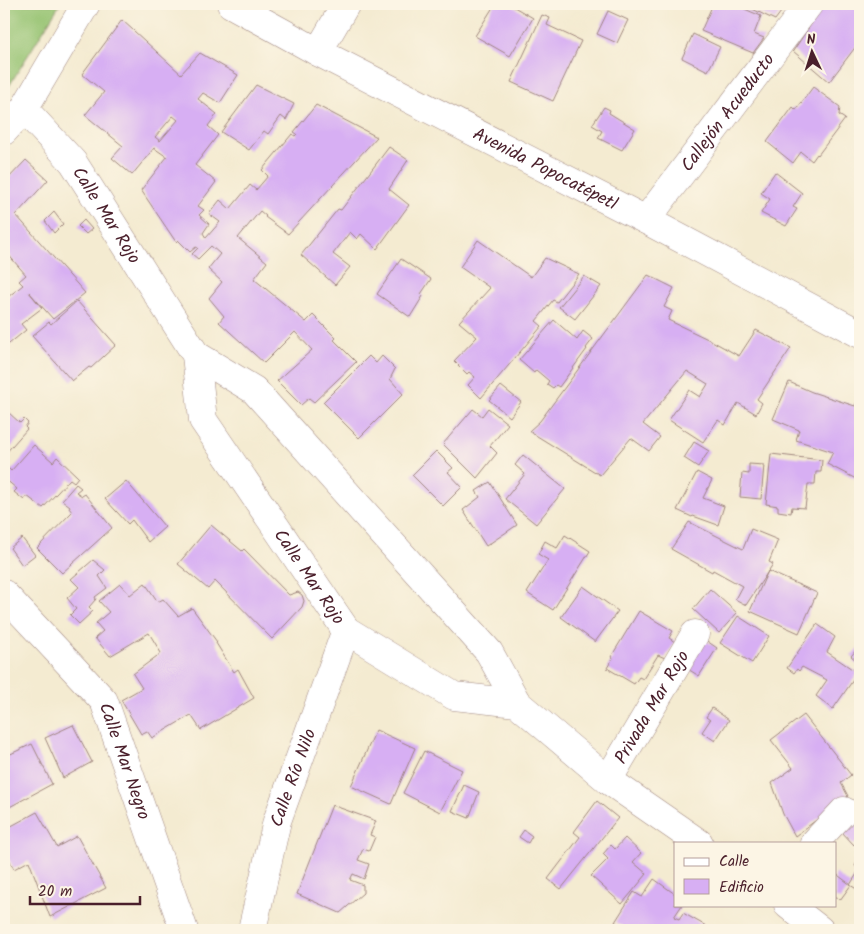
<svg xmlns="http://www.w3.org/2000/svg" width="864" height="934" font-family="Kalam,sans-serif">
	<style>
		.green { fill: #95c371; stroke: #70714e }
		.building { fill: #d7aff3; fill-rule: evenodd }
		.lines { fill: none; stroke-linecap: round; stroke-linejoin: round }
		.minor-casing { stroke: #9f857e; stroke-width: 29 }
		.tertiary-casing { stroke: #9f857e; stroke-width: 29 }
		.secondary-casing { stroke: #9f857e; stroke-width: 29 }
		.minor { stroke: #fff; stroke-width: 28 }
		.tertiary { stroke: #fff; stroke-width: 28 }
		.secondary { stroke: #fff; stroke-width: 28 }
		.labels { text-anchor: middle; stroke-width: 5; stroke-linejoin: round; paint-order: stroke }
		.street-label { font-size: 18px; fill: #4a1f2b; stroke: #fcf5e5 }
	</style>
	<rect width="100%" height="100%" fill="#fcf5e5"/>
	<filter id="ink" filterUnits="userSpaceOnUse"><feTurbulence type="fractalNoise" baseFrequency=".02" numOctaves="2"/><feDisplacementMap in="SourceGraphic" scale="10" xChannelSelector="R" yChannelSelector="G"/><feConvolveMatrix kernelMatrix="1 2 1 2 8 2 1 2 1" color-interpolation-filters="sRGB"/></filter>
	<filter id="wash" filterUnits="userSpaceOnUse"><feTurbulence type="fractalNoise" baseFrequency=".0096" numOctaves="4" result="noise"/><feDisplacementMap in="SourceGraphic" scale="20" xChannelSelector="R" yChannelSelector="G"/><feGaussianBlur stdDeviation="1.12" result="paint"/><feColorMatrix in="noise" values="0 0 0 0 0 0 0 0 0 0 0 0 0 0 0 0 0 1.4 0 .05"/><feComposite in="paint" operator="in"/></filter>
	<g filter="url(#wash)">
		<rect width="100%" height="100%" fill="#f4ebd1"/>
		<path class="green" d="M4,4H60L4,94Z"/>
		<g id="blocks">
			<path class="building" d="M495,4H509L533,18L510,56L475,36Z
				M713,4H733L761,16L754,34L764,38L753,53L701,31Z
				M742,4H787L775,20Z
				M825,4H860V41L829,82L793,51Z
				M608,11L628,20L617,43L597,34Z
				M542,15L550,18L547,25L581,41L553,101L511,82Z
				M122,20L181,74L200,53L238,75L220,103L203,93L198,99L217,114L208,126L218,135L195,165L216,182L198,206L204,210L199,215L209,224L203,233L206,238L220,222L209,214L220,200L230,209L250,185L256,190L268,176L262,170L292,134L295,136L297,134L294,132L316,105L377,137L288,234L265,217L266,216L260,211L238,238L267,262L254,279L306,322L313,315L336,338L334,340L356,362L314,402L309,398L301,405L277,381L312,350L295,332L264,363L219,322L224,316L209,298L222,282L208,269L220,254L211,246L198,259L192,254L198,248L196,247L190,252L178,240L176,242L141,190L167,157L154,148L132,175L112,158L123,146L85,115L104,92L82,74ZM173,116L178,120L160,141L155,137Z
				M693,34L720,47L708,71L682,58Z
				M256,85L294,104L286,120L281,116L268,134L264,131L249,150L221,132Z
				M813,87L840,107L839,115L845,119L818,155L817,154L812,161L801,152L793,163L767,142L793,107L796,110Z
				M604,107L610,110L609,113L635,129L622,150L598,138L602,131L592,125Z
				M389,147L408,160L389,189L409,205L377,249L361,234L357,239L350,232L333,254L350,267L335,285L301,255L338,209L341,210Z
				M26,160L48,180L16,215L85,293L53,319L29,292L42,308L21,324L26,330L4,348V300L23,285L19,281L26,275L6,252L4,254V183Z
				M775,172L802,193L793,207L797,209L786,226L761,213L770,199L761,193Z
				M54,212L63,224L54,233L45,221Z
				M84,220L92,229L86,234L78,226Z
				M478,240L531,277L545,258L579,274L557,302L553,300L536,321L542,326L481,398L468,385L475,377L469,372L467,374L454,361L477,337L459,322L490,288L460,267Z
				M401,259L431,279L421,294L423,296L410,317L377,294Z
				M648,275L674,288L664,307L672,311L668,320L712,341L739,356L756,330L791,348L757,399L762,403L756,414L738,403L725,425L718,420L703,442L669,420L689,390L700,397L708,384L687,371L643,424L660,437L649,451L631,438L600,475L529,431L540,421Z
				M584,276L601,286L575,319L559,307Z
				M77,301L116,345L91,368L89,367L72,381L32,336L49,322L51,324Z
				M554,320L577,340L583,331L593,339L586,348L587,349L559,387L556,385L553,388L547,384L549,381L536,370L534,373L519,360Z
				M369,356L376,363L382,356L395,369L390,379L403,394L359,438L323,402Z
				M789,382L812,392L855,406L860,394V481L827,464L833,452L796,440L799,430L773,419Z
				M501,386L521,402L510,417L489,400Z
				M488,408L508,424L490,446L497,453L477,478L443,444L473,409L482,416Z
				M8,412L20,423L24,419L28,423L25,427L27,429L4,455V417Z
				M694,442L709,451L698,467L684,458Z
				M34,445L53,462L57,457L78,477L74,482L70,479L43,508L27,496L24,500L14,492L17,489L4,478L6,476L4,474V470L7,467L11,471Z
				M436,451L453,468L448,472L462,487L443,506L412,475Z
				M771,454L822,460L821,472H816L815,484H808L805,508L792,507L791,513L778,511V506L766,504Z
				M523,455L565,489L536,524L505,499L525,474L515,465Z
				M749,464L764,465L761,499L740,497L742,473L749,474Z
				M697,472L712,480L703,498L724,506L718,525L693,516L692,517L677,510Z
				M126,481L165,527L148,542L132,520L128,524L105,499Z
				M490,482L517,525L486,546L463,510L480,497L476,491Z
				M76,484L81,488L76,492L82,496L85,494L112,528L62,573L37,548L72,512L69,508L70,506L62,500Z
				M689,522L743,549L751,529L778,540L769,562L773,564L746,605L735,599L742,586L713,570L712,572L671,549Z
				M211,525L242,551L244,549L289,595L298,592L302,595L304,601L302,607L272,639L215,581L208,589L178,564Z
				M565,535L590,551L553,610L527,593L548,560L538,554L545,541L557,548Z
				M22,538L35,555L22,565L10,548Z
				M93,560L105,570L99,576L107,588L95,597L96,599L89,607L93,611L79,624L70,615L76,609L67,598L79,587L71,579Z
				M768,571L817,593L799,633L750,611Z
				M145,583L158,602L163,599L178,616L192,608L217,642L216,643L234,672L238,669L254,698L201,730L191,715L152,738L147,731L141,734L121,700L142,688L133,674L161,653L149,633L110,656L95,638L103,631L96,623L109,612L99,601L120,584L130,595Z
				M583,586L618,611L595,642L561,617Z
				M710,589L737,613L719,633L693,609Z
				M639,611L673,631L669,638L675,642L665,658L658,655L643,679L639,677L634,684L607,668L613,658L611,657Z
				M738,616L769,636L752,663L720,643Z
				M817,624L835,637L827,652L858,673L833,709L816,696L827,680L802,667L799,671L797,669L794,673L787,668Z
				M701,637L717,648L699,676L683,666Z
				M859,647L860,648V667L854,662L856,660L851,656Z
				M712,708L729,720L715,741L702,732L710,720L706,717Z
				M804,715L851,775L841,783L848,796L795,836L783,814L772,783L793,768L771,740Z
				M73,725L92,762L63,778L45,738Z
				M376,730L415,748L391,804L351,786Z
				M32,744L52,784L4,810V757Z
				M424,751L462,770L440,812L403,793Z
				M464,785L479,792L469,818L452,811Z
				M597,801L618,818L561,889L548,879L580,837L574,832Z
				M332,805L376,821L370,835L375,837L369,851L363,849L358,860L369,864L364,879L353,874L350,880L363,885V893L340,913L297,894Z
				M37,812L57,847L77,836L106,888L50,917L29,861L14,869L4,850V830Z
				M856,816L860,821V839L854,845L841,831Z
				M524,830L532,836L528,843L519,837Z
				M625,838L641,853L633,862L647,874L622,904L591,876L608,859L603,854L611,845L615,849Z
				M860,856V891L850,885L860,869L855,866Z
				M835,873L851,885L840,900L835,897Z
				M654,879L675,894V905H682L674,917L679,919L683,913L713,930H629L615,922L634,892L642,897Z"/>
		</g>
	</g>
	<g filter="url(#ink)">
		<use href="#blocks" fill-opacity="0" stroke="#9f857e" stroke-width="1"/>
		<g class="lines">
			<defs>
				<g id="minor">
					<path d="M318,52L346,4"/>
					<path id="s1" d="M24,109L73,162L196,355L203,420L346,630L454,696L517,703L608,780L699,843"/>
					<path id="s2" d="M646,220L809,4"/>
					<path d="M196,355L254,390L489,652L517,703"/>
					<path id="s3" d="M4,594L104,701L184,930"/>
					<path id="s4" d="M608,780L695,634"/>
					<path d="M814,843L844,811"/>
					<path d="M788,905L820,930"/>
					<path id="s5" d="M252,930L277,821L346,630"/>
				</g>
				<path id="tertiary" d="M4,131L24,109L86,4"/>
				<g id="secondary">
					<path id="s6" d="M231,4L318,52L646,220L860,334"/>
				</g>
			</defs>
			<use href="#minor" class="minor-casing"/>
			<use href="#tertiary" class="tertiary-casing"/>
			<use href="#secondary" class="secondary-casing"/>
			<use href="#minor" class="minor"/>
			<use href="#tertiary" class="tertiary"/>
			<use href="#secondary" class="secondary"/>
		</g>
	</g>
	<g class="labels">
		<g class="street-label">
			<text dy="6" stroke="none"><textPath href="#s2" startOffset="135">Callejón Acueducto</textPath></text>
			<text dy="6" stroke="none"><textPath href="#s6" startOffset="355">Avenida Popocatépetl</textPath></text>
			<text dy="6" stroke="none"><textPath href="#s1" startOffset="135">Calle Mar Rojo</textPath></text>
			<text dy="6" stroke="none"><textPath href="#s1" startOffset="556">Calle Mar Rojo</textPath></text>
			<text dy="6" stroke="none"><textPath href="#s4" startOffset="85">Privada Mar Rojo</textPath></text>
			<text dy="6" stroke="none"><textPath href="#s3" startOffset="210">Calle Mar Negro</textPath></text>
			<text dy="6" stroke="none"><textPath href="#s5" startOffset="158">Calle Río Nilo</textPath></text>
		</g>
	</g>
	<rect width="864" height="934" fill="none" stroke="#fcf5e5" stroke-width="20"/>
	<rect x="674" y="842" width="162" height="65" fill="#fcf5e5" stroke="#b59f9b"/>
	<rect x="684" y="858" width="25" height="8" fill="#ffffff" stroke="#b59f9b"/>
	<text x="719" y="866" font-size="15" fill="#4a1f2b">Calle</text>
	<rect x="684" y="879" width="25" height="15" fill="#d7aff3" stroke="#b59f9b"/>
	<text x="719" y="892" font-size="15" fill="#4a1f2b">Edificio</text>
	<g transform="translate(812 52) rotate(356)" stroke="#fcf5e5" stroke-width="4" paint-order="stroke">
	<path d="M0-4L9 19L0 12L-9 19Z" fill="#4a1f2b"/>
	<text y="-8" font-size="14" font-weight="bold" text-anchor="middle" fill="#4a1f2b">N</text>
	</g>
	<path d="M30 896v8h110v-8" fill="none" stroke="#4a1f2b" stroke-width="2.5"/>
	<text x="38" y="896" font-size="15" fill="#4a1f2b" stroke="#fcf5e5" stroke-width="4" paint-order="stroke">20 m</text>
</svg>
